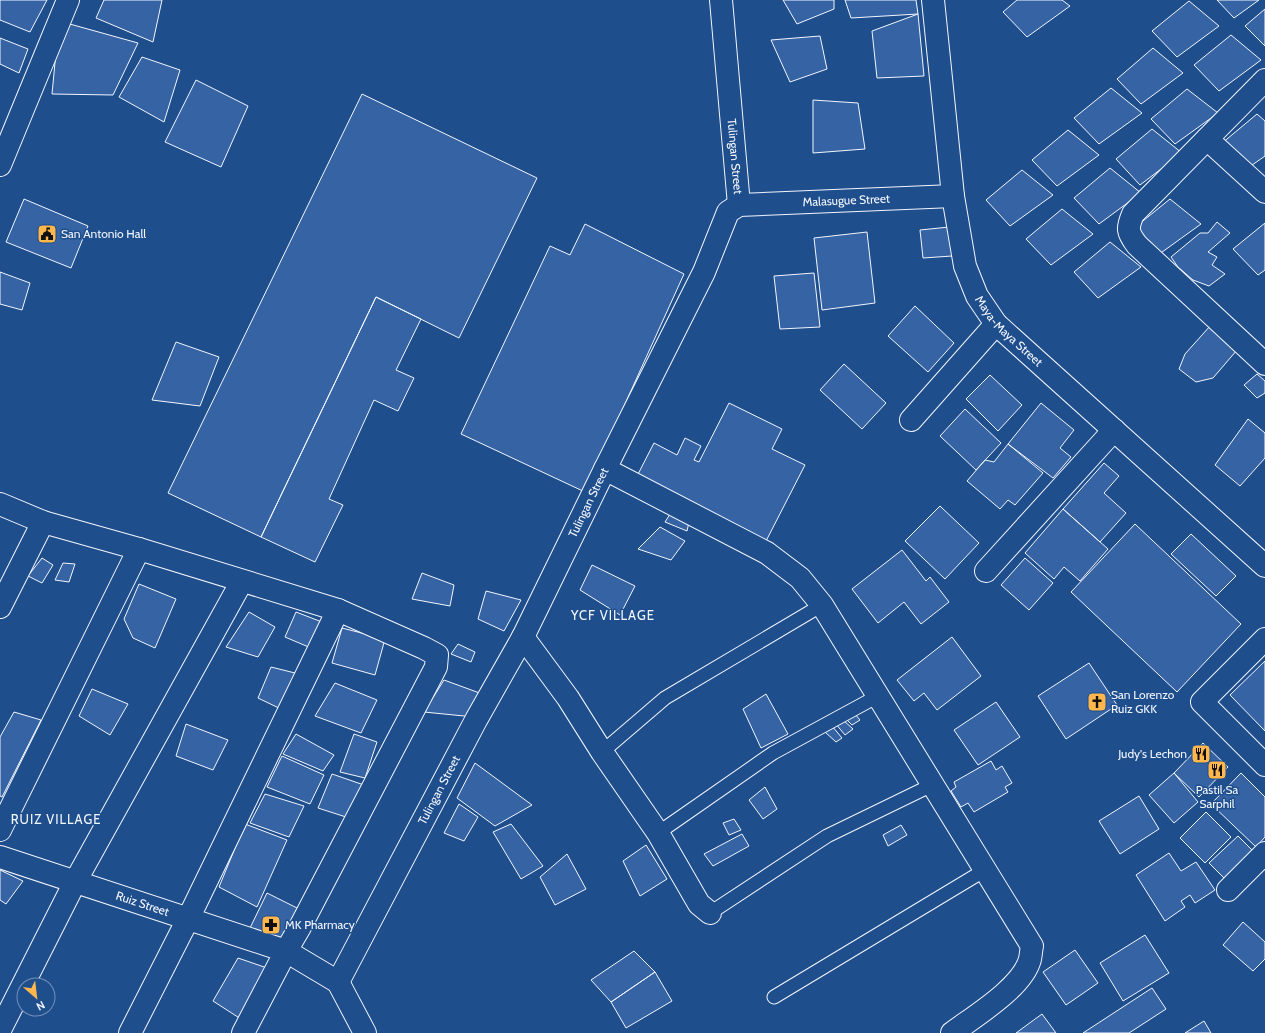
<svg xmlns="http://www.w3.org/2000/svg" width="1265" height="1033" font-family="Cabin,sans-serif">
	<style>
		.building { fill: #3563a3; stroke: #f2f6ff }
		.lines { fill: none; stroke-linecap: round; stroke-linejoin: round }
		.lane-casing { stroke: #f2f6ff; stroke-width: 15 }
		.street-casing { stroke: #f2f6ff; stroke-width: 24 }
		.secondary-casing { stroke: #f2f6ff; stroke-width: 24 }
		.lane { stroke: #1f4e8c; stroke-width: 13 }
		.street { stroke: #1f4e8c; stroke-width: 22 }
		.secondary { stroke: #1f4e8c; stroke-width: 22 }
		.labels { text-anchor: middle; stroke-width: 3; stroke-linejoin: round; paint-order: stroke }
		.street-label { font-size: 12px; fill: #f2f6ff; stroke: #1f4e8c }
		.poi-label { font-size: 12px; fill: #f2f6ff; stroke: #1f4e8c; text-anchor: start }
		.neighbourhood-label { font-size: 13px; letter-spacing: 1px; fill: #f2f6ff; stroke: #1f4e8c }
	</style>
	<rect width="100%" height="100%" fill="#1f4e8c"/>
	<path class="building" d="M0,0H47L30,32L0,20Z
		M104,0H162L153,42L96,18Z
		M783,0H834V9L797,24Z
		M845,0H916L918,14L851,18Z
		M1017,0H1062L1070,6L1027,37L1003,12Z
		M1217,0H1259L1234,18Z
		M1189,1L1219,26L1177,57L1152,31Z
		M1265,9V46L1245,26Z
		M918,14L924,76L877,78L872,31Z
		M59,21L138,43L113,95L52,94Z
		M1231,35L1261,60L1219,91L1194,65Z
		M820,36L827,69L790,82L771,40Z
		M0,38L28,49L19,73L0,64Z
		M1153,48L1183,73L1141,104L1117,79Z
		M142,57L180,70L164,122L119,97Z
		M196,80L248,106L221,167L165,142Z
		M1111,88L1142,113L1099,144L1074,118Z
		M1187,89L1218,113L1175,144L1151,119Z
		M362,94L537,178L459,338L376,297L261,537L168,493Z
		M813,100L858,103L865,149L813,153Z
		M1257,114L1265,121V156L1245,170L1221,144Z
		M1152,129L1182,153L1140,185L1116,159Z
		M1068,130L1099,155L1057,186L1032,160Z
		M1110,168L1141,193L1099,224L1074,198Z
		M1022,170L1053,195L1010,226L986,200Z
		M24,199L88,226L71,268L6,242Z
		M1170,199L1201,224L1158,255L1133,229Z
		M1062,209L1093,234L1051,265L1026,239Z
		M1217,222L1230,233L1208,252L1217,257L1212,265L1225,274L1209,286L1193,280L1178,267L1171,257L1200,233H1208Z
		M1265,223V270L1258,275L1233,249Z
		M585,224L684,274L585,492L461,434L550,246L570,255Z
		M949,227L952,256L923,258L920,230Z
		M867,232L875,303L822,310L814,238Z
		M1110,242L1141,267L1098,298L1074,272Z
		M0,272L30,283L22,310L0,304Z
		M814,273L820,327L780,329L774,276Z
		M376,297L421,319L396,370L414,378L398,411L374,400L329,499L343,505L315,562L261,537Z
		M915,306L954,343L928,372L888,336Z
		M1211,325L1237,350L1213,378L1196,382L1179,369L1185,354Z
		M176,342L219,357L200,406L152,400Z
		M844,364L886,403L862,429L820,390Z
		M1257,374L1265,381V393L1257,398L1244,385Z
		M990,375L1022,405L998,431L966,399Z
		M729,403L782,429L772,449L805,465L765,543L636,478L654,443L677,455L685,438L701,446L694,460L699,462Z
		M1041,403L1074,430L1060,448L1071,457L1053,478L1008,444Z
		M965,409L1001,443L976,470L940,436Z
		M1248,419L1265,433V458L1240,486L1215,465Z
		M1008,444L1043,473L1015,505L1008,500L1000,509L967,481L985,460L994,462Z
		M1104,463L1119,476L1104,493L1126,513L1100,542L1063,509Z
		M940,506L979,543L945,579L905,541Z
		M1063,509L1108,549L1080,581L1064,567L1054,579L1025,553Z
		M672,511L689,522L687,531L665,522Z
		M1135,524L1241,624L1177,692L1071,592Z
		M660,527L685,541L671,560L638,549Z
		M1191,534L1236,576L1216,596L1171,554Z
		M902,550L926,581L930,577L949,602L921,624L904,602L878,623L852,589Z
		M42,558L53,565L42,583L28,576Z
		M1025,558L1053,583L1029,610L1001,585Z
		M63,563L75,564L69,582L55,580Z
		M592,565L635,586L620,615L580,590Z
		M422,573L454,585L450,606L412,599Z
		M139,584L176,599L155,648L133,638L124,619Z
		M486,591L521,600L504,631L478,619Z
		M249,612L275,627L258,657L226,647Z
		M296,612L322,622L311,648L285,637Z
		M342,628L385,639L375,675L332,663Z
		M952,637L981,676L937,710L924,693L914,701L897,680Z
		M458,644L475,652L471,662L451,654Z
		M1265,661V731L1230,695Z
		M1089,663L1117,705L1066,739L1038,696Z
		M271,667L299,674L283,710L258,698Z
		M444,680L485,695L474,717L424,712Z
		M335,683L377,700L361,733L315,716Z
		M92,689L128,704L110,735L79,716Z
		M766,694L788,734L761,748L743,709Z
		M996,702L1020,737L978,765L954,730Z
		M14,712L41,720L2,797L0,796V737Z
		M854,713L860,720L852,725L845,718Z
		M842,719L853,729L845,735L835,723Z
		M186,724L228,740L213,770L176,756Z
		M832,726L842,738L836,742L825,732Z
		M296,734L334,755L323,771L283,754Z
		M354,734L377,742L365,778L340,772Z
		M1203,743L1228,767L1199,797L1174,773Z
		M282,756L324,775L310,804L267,787Z
		M991,761L996,770L1002,766L1012,783L1005,787L1008,792L974,812L968,803L961,807L951,791L956,787L954,782Z
		M475,763L532,805L495,826L457,798Z
		M1174,773L1198,802L1174,823L1149,795Z
		M1241,773L1265,797V837L1256,847L1211,804Z
		M332,774L364,785L346,817L318,808Z
		M765,787L777,809L763,819L749,800Z
		M265,794L304,806L289,837L250,823Z
		M1139,796L1159,829L1120,854L1099,821Z
		M459,804L478,817L464,841L444,833Z
		M1206,812L1231,837L1205,863L1180,838Z
		M734,819L741,830L729,835L723,823Z
		M245,824L287,840L257,907L219,887Z
		M511,824L543,866L521,879L493,832Z
		M901,825L907,835L888,846L883,835Z
		M742,834L749,846L713,866L704,854Z
		M1238,836L1253,851L1224,878L1209,863Z
		M646,845L667,879L640,896L623,861Z
		M1169,853L1181,871L1196,862L1215,890L1195,903L1190,895L1181,901L1185,907L1165,921L1136,875Z
		M567,854L586,889L555,905L540,877Z
		M0,870L23,881L6,904L0,900Z
		M267,893L299,909L283,940L250,928Z
		M1243,922L1265,942V959L1253,971L1223,945Z
		M1145,935L1169,973L1123,1001L1100,963Z
		M1075,950L1098,983L1066,1005L1043,972Z
		M634,951L655,972L611,1002L591,980Z
		M238,958L270,969L244,1021L213,1001Z
		M655,972L672,1001L626,1028L611,1002Z
		M1152,988L1166,1009L1129,1033H1083Z
		M1042,1014L1056,1033H1016Z
		M1204,1021L1211,1033H1185Z"/>
	<g class="lines">
		<defs>
			<path id="lane" d="M602,752L665,698L822,605
				M658,833L773,753L878,696
				M710,913L827,836L932,785
				M774,997L985,870"/>
			<g id="street">
				<path id="s1" d="M721,0L739,205"/>
				<path d="M1265,80L1133,214C1127,228 1127,232 1137,245L1265,364"/>
				<path d="M1207,139L1265,192"/>
				<path d="M0,165L68,0"/>
				<path d="M911,420L996,324"/>
				<path d="M605,469L767,553L800,578L822,605L1032,946C1031,950 1031,955 1030,959C1023,987 975,1016 952,1033"/>
				<path d="M0,504L43,522L139,549L338,610L424,648L437,655L436,667L300,927L286,951L243,1033"/>
				<path d="M986,571L1114,430"/>
				<path d="M0,607L43,522"/>
				<path d="M523,637L568,698L602,752L658,833L699,904L710,913"/>
				<path d="M0,830L139,549"/>
				<path id="s2" d="M0,857L286,951L338,982L365,1033"/>
				<path d="M1228,890L1265,853"/>
				<path id="s3" d="M338,982L476,720L523,637L605,469L704,272L728,212L739,205L953,196"/>
				<path d="M0,1030L75,882L242,581"/>
				<path d="M130,1033L188,919L338,610"/>
			</g>
			<g id="secondary">
				<path id="s4" d="M933,0L953,196L965,266L977,296L996,324L1265,566"/>
				<path d="M1265,639L1202,702L1265,765"/>
			</g>
		</defs>
		<use href="#lane" class="lane-casing"/>
		<use href="#street" class="street-casing"/>
		<use href="#secondary" class="secondary-casing"/>
		<use href="#lane" class="lane"/>
		<use href="#street" class="street"/>
		<use href="#secondary" class="secondary"/>
	</g>
	<defs>
		<symbol id="civic-square" viewBox="-11 -11 22 22"><rect x="-9" y="-9" width="18" height="18" rx="4" fill="#ffb74d" stroke="#1f4e8c"/><path d="M-.6-6.5H3V-4.5H.6V-3L4-1V1h2V6H-6V1h2V-1L-.6-3ZM-1.2 2.5V6h2.4V2.5Z" fill="#111"/></symbol>
		<symbol id="church-square" viewBox="-11 -11 22 22"><rect x="-9" y="-9" width="18" height="18" rx="4" fill="#ffb74d" stroke="#1f4e8c"/><path d="M-1.2-6h2.4v3.5h3.3v2.4h-3.3V6h-2.4V-.1h-3.3v-2.4h3.3Z" fill="#111"/></symbol>
		<symbol id="restaurant-square" viewBox="-11 -11 22 22"><rect x="-9" y="-9" width="18" height="18" rx="4" fill="#ffb74d" stroke="#1f4e8c"/><path d="M-5-6h1v4h1v-4h1v4h1v-4h1v5L-1.5 .5V6h-2V.5L-5-1ZM5-6V6H3V1.5H1.5Q1.5-4 5-6Z" fill="#111"/></symbol>
		<symbol id="pharmacy-square" viewBox="-11 -11 22 22"><rect x="-9" y="-9" width="18" height="18" rx="4" fill="#ffb74d" stroke="#1f4e8c"/><path d="M-2-6h4v4h4v4h-4v4h-4v-4h-4v-4h4Z" fill="#111"/></symbol>
	</defs>
	<g fill-rule="evenodd">
		<use href="#civic-square" x="36" y="223" width="22" height="22"/>
		<use href="#church-square" x="1086" y="691" width="22" height="22"/>
		<use href="#restaurant-square" x="1190" y="743" width="22" height="22"/>
		<use href="#restaurant-square" x="1206" y="759" width="22" height="22"/>
		<use href="#pharmacy-square" x="260" y="914" width="22" height="22"/>
	</g>
	<g class="labels">
		<g class="street-label">
			<text dy="4" stroke="none"><textPath href="#s1" startOffset="157">Tulingan Street</textPath></text>
			<text dy="4" stroke="none"><textPath href="#s3" startOffset="984">Malasugue Street</textPath></text>
			<text dy="4" stroke="none"><textPath href="#s4" startOffset="348">Maya-Maya Street</textPath></text>
			<text dy="4" stroke="none"><textPath href="#s3" startOffset="541">Tulingan Street</textPath></text>
			<text dy="4" stroke="none"><textPath href="#s3" startOffset="217">Tulingan Street</textPath></text>
			<text dy="4" stroke="none"><textPath href="#s2" startOffset="150">Ruiz Street</textPath></text>
		</g>
		<g class="poi-label">
			<text x="61" y="238">San Antonio Hall</text>
			<text x="1111" y="699">San Lorenzo<tspan x="1111" dy="14">Ruiz GKK</tspan></text>
			<text x="1187" y="758" text-anchor="end">Judy's Lechon</text>
			<text x="1217" y="794" text-anchor="middle">Pastil Sa<tspan x="1217" dy="14">Sarphil</tspan></text>
			<text x="285" y="929">MK Pharmacy</text>
		</g>
		<g class="neighbourhood-label">
			<text x="613" y="620">YCF VILLAGE</text>
			<text x="56" y="824">RUIZ VILLAGE</text>
		</g>
	</g>
	<g transform="translate(36 997) rotate(152)"><circle r="19" fill="#1f4e8c" stroke="#7391ba"/>
	<path d="M0-3L7 15L0 10L-7 15Z" fill="#ffb74d"/>
	<text y="-6" font-size="11" font-weight="bold" text-anchor="middle" fill="#f2f6ff">N</text>
	</g>
</svg>
